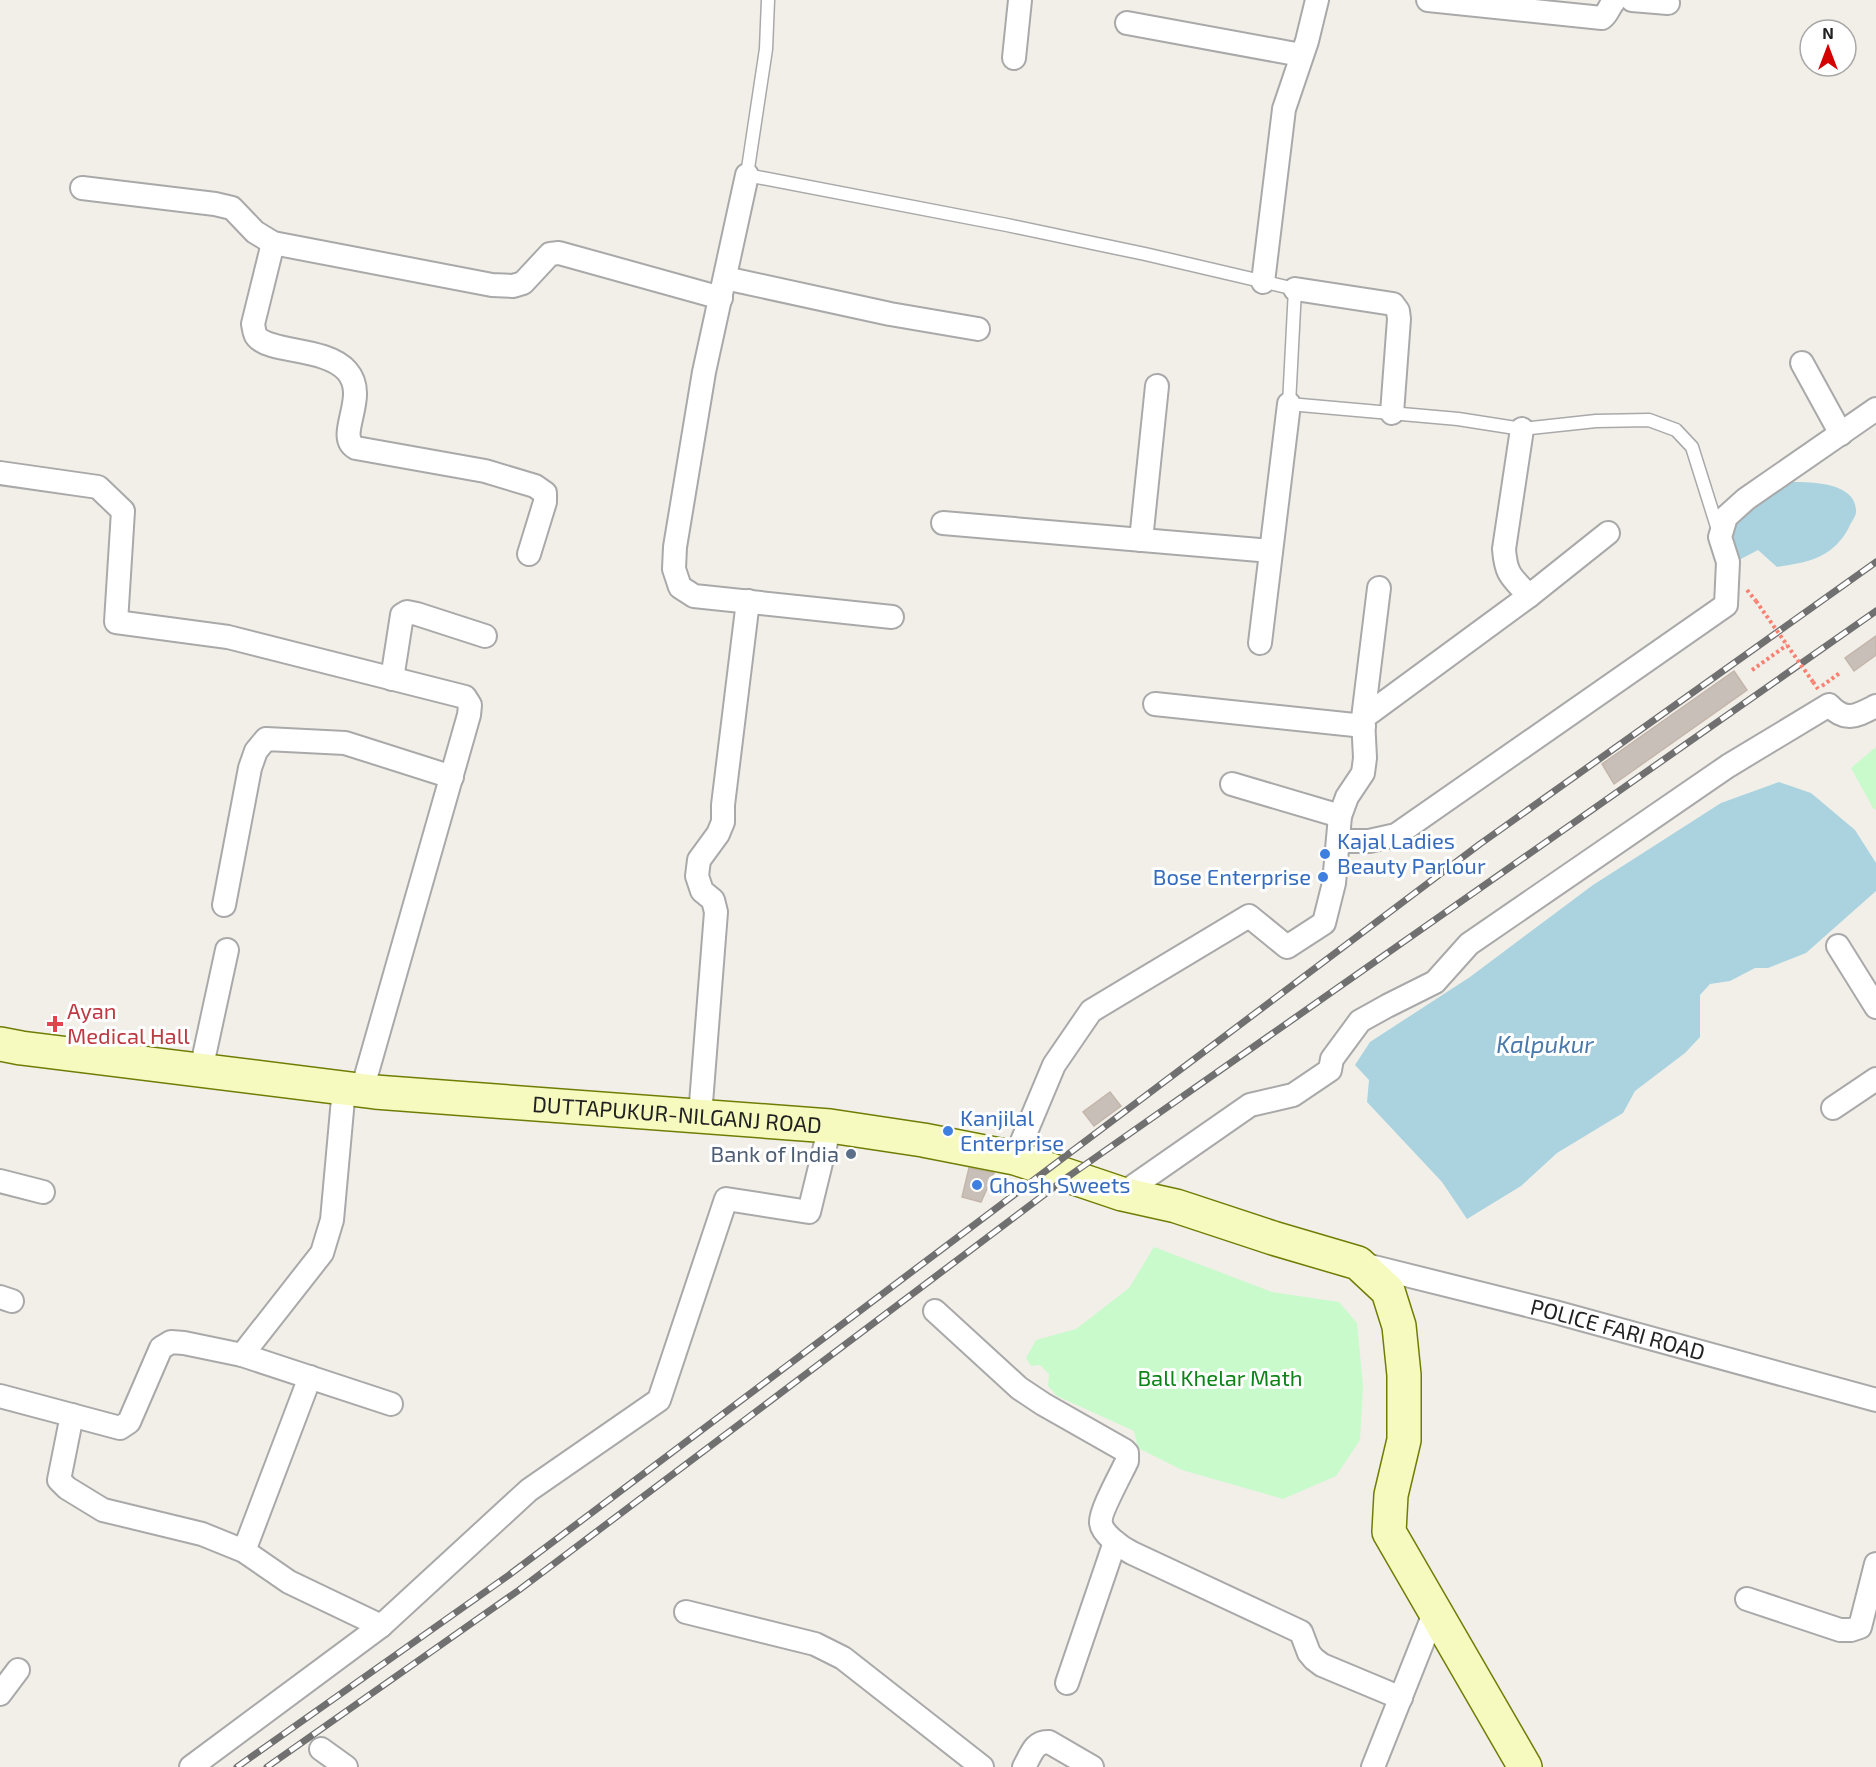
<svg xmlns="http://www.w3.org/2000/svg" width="1876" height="1767" font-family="'Exo 2',sans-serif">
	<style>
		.park { fill: #c8facc }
		.water { fill: #aad3df }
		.building { fill: #c7bfb8; stroke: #c4b6ab; stroke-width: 1.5 }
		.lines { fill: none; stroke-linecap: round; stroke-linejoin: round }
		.service-casing { stroke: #a9a9a9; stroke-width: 15 }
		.minor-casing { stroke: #a9a9a9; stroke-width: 26 }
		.secondary-casing { stroke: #707d05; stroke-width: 36 }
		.path { stroke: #fa8072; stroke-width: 4; stroke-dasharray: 3 3; stroke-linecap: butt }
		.service { stroke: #fff; stroke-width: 12 }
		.minor { stroke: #fff; stroke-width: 22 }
		.secondary { stroke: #f7fabf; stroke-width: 33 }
		.rail-casing { stroke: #707070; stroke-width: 7 }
		.rail { stroke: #fff; stroke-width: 4.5; stroke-dasharray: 14; stroke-linecap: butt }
		.path-bridge { stroke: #fa8072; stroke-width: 4; stroke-dasharray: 3 3; stroke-linecap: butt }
		.shop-dot { fill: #3f7fe0; stroke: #fff; stroke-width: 2 }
		.health-dot { fill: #e0444e; stroke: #fff; stroke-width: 2 }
		.service-dot { fill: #5c6f8a; stroke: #fff; stroke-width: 2 }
		.labels { text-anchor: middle; stroke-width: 6; stroke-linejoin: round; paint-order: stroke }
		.shop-label { font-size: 22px; fill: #366cbe; stroke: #fff; text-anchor: start }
		.health-label { font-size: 22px; fill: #be3a42; stroke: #fff; text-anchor: start }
		.street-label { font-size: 22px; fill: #222; stroke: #fff }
		.service-label { font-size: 22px; fill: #4e5e75; stroke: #fff; text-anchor: end }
		.park-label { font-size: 22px; fill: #0c8416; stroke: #fff }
		.water-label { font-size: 24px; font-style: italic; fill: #4a7aab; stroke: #fff }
	</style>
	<rect width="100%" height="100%" fill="#f2efe9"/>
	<path class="park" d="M1876,747V810L1873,808L1851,768Z
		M1154,1247L1272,1292L1339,1302L1357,1323L1363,1386L1360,1440L1336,1476L1283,1499L1182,1470L1138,1448L1134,1431L1057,1396L1048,1386L1049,1374L1040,1365L1031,1366L1026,1358L1036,1340L1076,1329L1129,1288Z"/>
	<path class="water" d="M1787,482C1808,482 1857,481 1856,512C1856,516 1852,521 1850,525C1846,535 1836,547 1826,553C1812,562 1794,564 1777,567L1758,550L1739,560L1729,538L1733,521Z
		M1779,782L1811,793L1855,830L1876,863V891L1806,953L1768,968H1755L1730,981L1710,984L1700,995V1037L1685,1053L1635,1091L1623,1113L1557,1153L1521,1186L1467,1219L1442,1182L1367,1102L1369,1080L1355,1065L1370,1042L1470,977L1593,885L1721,803Z"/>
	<path class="building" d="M1876,636V655L1854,671L1845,658Z
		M1734,671L1747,690L1614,784L1602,764Z
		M1110,1092L1121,1106L1094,1126L1083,1112Z
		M969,1168L994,1173L981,1202L962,1197Z"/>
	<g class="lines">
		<defs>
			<path id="service" d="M768,0L766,49L747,175L1007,225L1145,254L1295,289L1289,404L1458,419L1522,429L1596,421L1649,420L1676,430L1692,447L1719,533"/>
			<g id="minor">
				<path d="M1428,0L1602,18C1608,14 1609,6 1615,0"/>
				<path d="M1632,0L1668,3"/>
				<path d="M1127,23L1301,55"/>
				<path d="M1014,58L1020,0"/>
				<path d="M747,175L704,372L675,547L674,569L680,587L694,596L892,617"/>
				<path d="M82,188L215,204L232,208L255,232L273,243L492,285L513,286L523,283L550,254L559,253L721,298"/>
				<path d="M273,243L253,324C254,328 254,334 257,337C270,353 326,347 347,371C370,397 334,436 356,448L485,471L535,486L545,493V502L529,554"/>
				<path d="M725,278L890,314L978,329"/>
				<path d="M1263,282L1284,109L1307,41L1317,0"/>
				<path d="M1295,289L1393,304L1398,311L1399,319L1392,413"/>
				<path d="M1802,363L1841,434"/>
				<path d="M1522,429L1504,549C1506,576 1512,577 1529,596"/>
				<path d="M0,473L98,487L123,511L116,622L228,637L465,697L470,705L469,715L362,1090"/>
				<path d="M943,523L1271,551"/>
				<path d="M1141,540L1157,386"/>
				<path d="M1260,643L1289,404"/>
				<path d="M392,679L402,615L407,612L417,614L485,636"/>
				<path d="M1155,704L1364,726"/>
				<path d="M1363,718L1529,596L1608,533"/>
				<path d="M1232,784L1340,816"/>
				<path d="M1338,841H1369L1396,835L1726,605L1728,562L1720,537L1726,517L1746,499L1876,409"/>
				<path d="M224,905L250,768L256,751L266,739L345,743L452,777"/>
				<path d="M1838,946L1876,1007"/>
				<path d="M201,1070L227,950"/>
				<path d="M1833,1108L1876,1079"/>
				<path d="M700,1116L716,912L713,900L702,891L697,876L699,860L718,834L723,822V805L748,601"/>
				<path d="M1015,1158L1054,1065L1091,1011L1249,916L1287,947L1324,923L1334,883L1340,816L1347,797L1363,773L1365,758L1363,718L1379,588"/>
				<path d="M0,1181L43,1192"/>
				<path d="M1122,1194L1250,1105L1293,1095L1330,1070L1332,1059L1360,1021L1387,1006L1435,982L1469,944L1728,766L1829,705C1846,723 1856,716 1876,706"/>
				<path id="s1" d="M1362,1264L1555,1312L1876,1400"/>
				<path d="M0,1297L12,1301"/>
				<path d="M935,1311L1019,1388L1043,1404L1124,1450L1127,1453V1461C1122,1472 1099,1513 1101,1523C1102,1534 1122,1548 1132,1553L1301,1632L1309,1653L1314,1659L1322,1665L1401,1698"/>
				<path d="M242,1355L322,1253L332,1220L344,1088"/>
				<path d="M0,1396L120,1428L129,1422L161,1348L171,1342L184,1343L242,1355L391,1404"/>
				<path d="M72,1415L59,1480L67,1488L103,1510L202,1534L244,1551L289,1582L381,1626L529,1490L659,1400L726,1199L809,1212L830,1126"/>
				<path d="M244,1551L310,1377"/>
				<path d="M1747,1599L1840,1630H1851L1860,1627L1876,1564"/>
				<path d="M686,1612L815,1644L843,1658L982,1767"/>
				<path d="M1067,1683L1115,1542"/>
				<path d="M0,1694L18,1670"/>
				<path d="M321,1749L346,1767"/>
				<path d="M191,1767L381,1626"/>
				<path d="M1024,1767C1031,1755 1034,1741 1049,1742L1092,1767"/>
				<path d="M1373,1767L1435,1611"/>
			</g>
			<g id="secondary">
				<path id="s2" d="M0,1044L21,1048L375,1092L830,1126L923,1140L1015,1158L1122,1194L1176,1206L1273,1238L1358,1263L1388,1291L1399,1326L1404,1375V1440L1391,1495L1389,1532L1525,1767"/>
			</g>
		</defs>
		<use href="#service" class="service-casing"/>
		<use href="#minor" class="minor-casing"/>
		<use href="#secondary" class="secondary-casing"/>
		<path class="path" d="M1747,590L1756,601
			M1752,670L1787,645
			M1813,682L1818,689
			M1822,686L1841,672"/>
		<use href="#service" class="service"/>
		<use href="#minor" class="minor"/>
		<use href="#secondary" class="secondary"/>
		<defs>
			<path id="rail" d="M237,1767L509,1575L1480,844L1876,562
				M267,1767L519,1590L1069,1176L1876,611"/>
		</defs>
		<use href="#rail" class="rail-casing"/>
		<use href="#rail" class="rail"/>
		<path class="path-bridge" d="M1756,601L1813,682"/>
	</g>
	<g class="shop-dot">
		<circle cx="1325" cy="854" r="6"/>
		<circle cx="1323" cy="877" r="6"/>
		<circle cx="948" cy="1131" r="6"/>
		<circle cx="977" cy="1185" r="6"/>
	</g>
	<path class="health-dot" d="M52 1015h6v6h6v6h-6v6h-6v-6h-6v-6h6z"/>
	<circle class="service-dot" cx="851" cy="1154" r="6"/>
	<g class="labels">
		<g class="shop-label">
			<text x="1337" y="849">Kajal Ladies<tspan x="1337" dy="25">Beauty Parlour</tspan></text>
			<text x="1311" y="885" text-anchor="end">Bose Enterprise</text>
			<text x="960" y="1126">Kanjilal<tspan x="960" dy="25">Enterprise</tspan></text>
			<text x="989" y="1193">Ghosh Sweets</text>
		</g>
		<g class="health-label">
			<text x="67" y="1019">Ayan<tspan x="67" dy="25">Medical Hall</tspan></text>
		</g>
		<g class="street-label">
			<text dy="8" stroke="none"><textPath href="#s2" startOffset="681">DUTTAPUKUR-NILGANJ ROAD</textPath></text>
			<text dy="8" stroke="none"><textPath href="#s1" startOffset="264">POLICE FARI ROAD</textPath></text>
		</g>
		<g class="service-label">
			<text x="839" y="1162">Bank of India</text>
		</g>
		<g class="park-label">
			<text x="1220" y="1386">Ball Khelar Math</text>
		</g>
		<g class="water-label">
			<text x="1545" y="1053">Kalpukur</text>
		</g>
	</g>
	<g transform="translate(1828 48)"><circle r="28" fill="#ffffff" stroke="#a7a7a7" stroke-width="1.5"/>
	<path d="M0-4.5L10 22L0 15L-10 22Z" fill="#d40000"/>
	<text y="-9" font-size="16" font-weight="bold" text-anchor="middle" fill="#222222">N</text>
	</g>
</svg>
